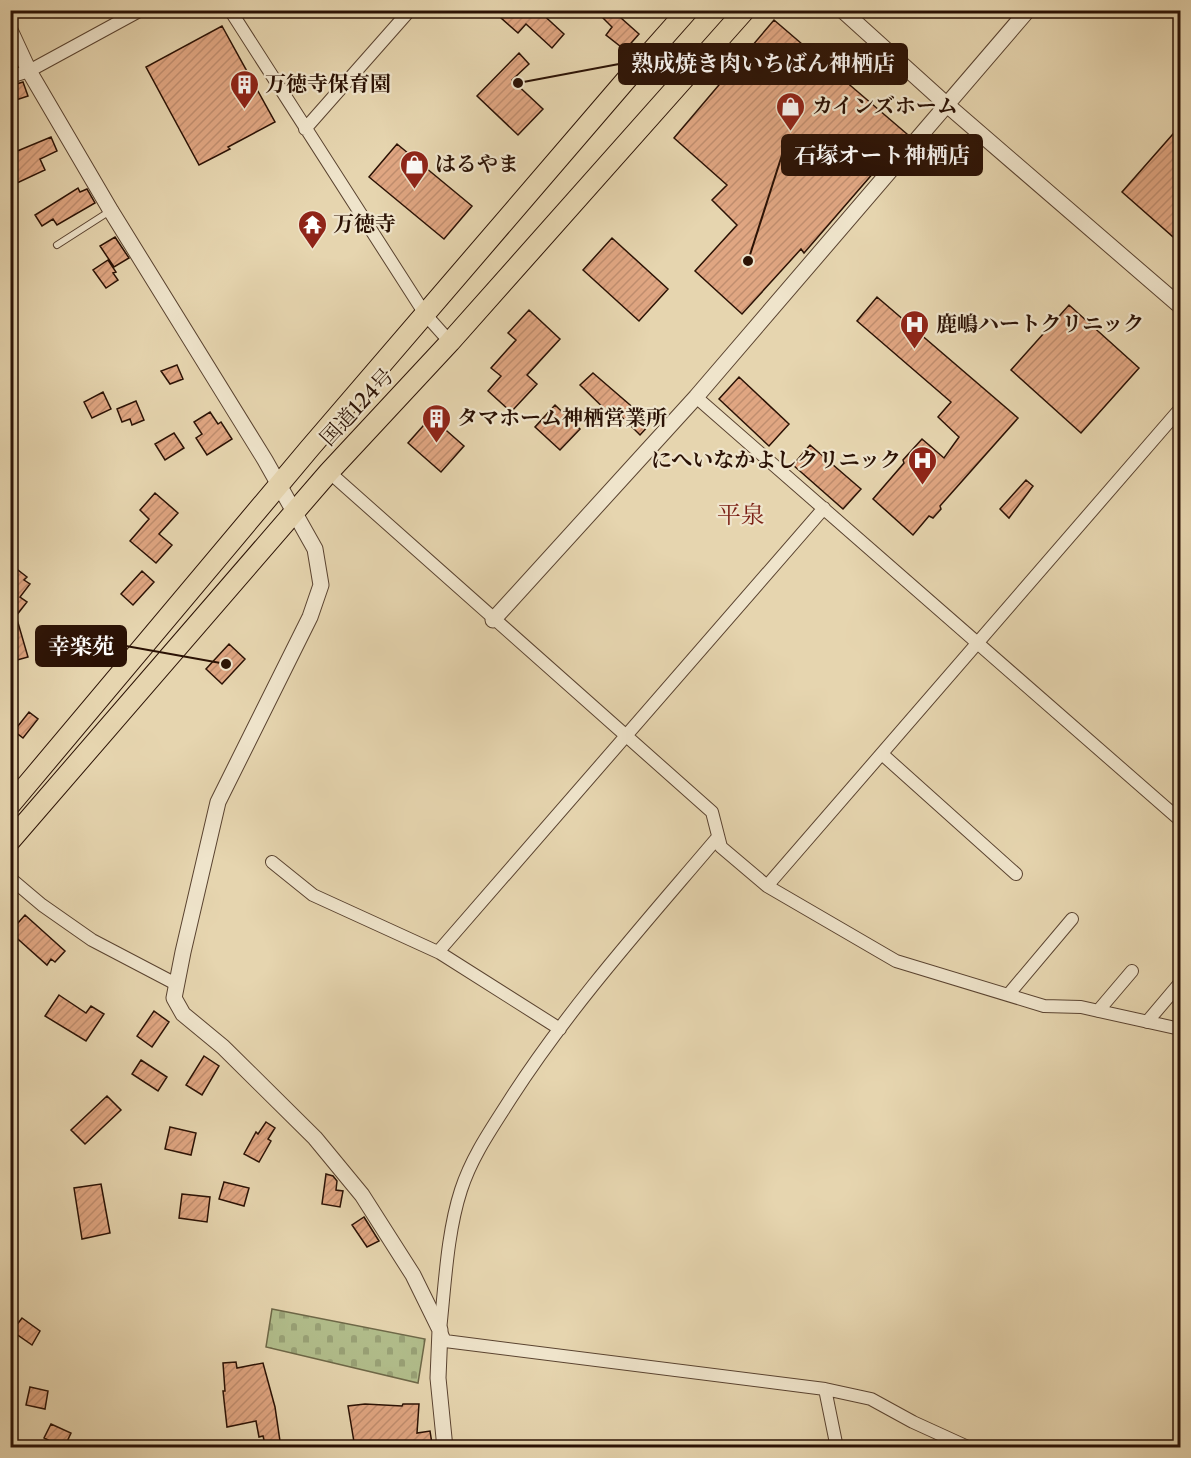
<svg xmlns="http://www.w3.org/2000/svg" width="1191" height="1458" font-family="'Libre Caslon Text','Noto Serif JP',serif">
	<style>
		.cemetery { fill: url(#cemetery-stones); stroke: #6e6848; stroke-width: 1.5 }
		.building { fill: url(#building-hatch); stroke: #2b1205; stroke-width: 1.5 }
		.lines { fill: none; stroke-linecap: round; stroke-linejoin: round }
		.service-casing { stroke: #5a4330; stroke-width: 8 }
		.minor-casing { stroke: #5a4330; stroke-width: 14 }
		.tertiary-casing { stroke: #5a4330; stroke-width: 17 }
		.trunk-casing { stroke: #2b1205; stroke-width: 22 }
		.service { stroke: #efe4cb; stroke-width: 6 }
		.minor { stroke: #efe4cb; stroke-width: 12 }
		.tertiary { stroke: #efe4cb; stroke-width: 15 }
		.trunk { stroke: #e6d5af; stroke-width: 20 }
		.labels { text-anchor: middle; stroke-width: 4.5; stroke-linejoin: round; paint-order: stroke }
		.poi-label { font-size: 21px; font-weight: bold; fill: #2b1205; stroke: #efe4cb; text-anchor: start }
		.street-label { font-size: 21px; fill: #2b1205; stroke: #efe4cb }
		.quarter-label { font-size: 24px; fill: #7a1f14; stroke: #efe4cb }
		.leader { fill: none; stroke: #2b1205; stroke-width: 2 }
		.callout-dot { fill: #2b1205; stroke: #efe4cb; stroke-width: 2 }
		.callout { fill: #2b1205; stroke: #2b1205; stroke-width: 2 }
		.callout-label { font-size: 22px; text-anchor: middle; font-weight: bold; fill: #fff }
	</style>
	<defs>
		<pattern id="cemetery-stones" width="16" height="16" patternUnits="userSpaceOnUse" patternTransform="scale(1.5)"><rect width="16" height="16" fill="#b2be8c"/><path d="M2 7V4a2 2 0 0 1 4 0v3zM10 15v-3a2 2 0 0 1 4 0v3z" fill="#99a277"/></pattern>
		<pattern id="building-hatch" width="6" height="6" patternUnits="userSpaceOnUse" patternTransform="scale(1.5)"><rect width="6" height="6" fill="#e0a682"/><path d="M-1 1l2-2M0 6l6-6M5 7l2-2" fill="none" stroke="#c08e6f"/></pattern>
	</defs>
	<rect width="100%" height="100%" fill="#e6d5af"/>
	<filter id="stains"><feTurbulence type="fractalNoise" baseFrequency=".00333" numOctaves="4"/><feColorMatrix values="0 0 0 0 .2 0 0 0 0 .09 0 0 0 0 .02 0 0 0 .5 -.17"/></filter>
	<radialGradient id="worn" r=".72"><stop offset=".6" stop-color="#630" stop-opacity="0"/><stop offset="1" stop-color="#630" stop-opacity=".3"/></radialGradient>
	<path class="cemetery" d="M272,1309L425,1339L418,1383L266,1347Z"/>
	<path class="building" d="M492,10H538L564,34L552,48L526,24L518,33Z
		M595,10H612L639,34L625,50L606,35L612,27Z
		M774,20L907,134L804,253L801,249L742,314L695,271L737,225L712,200L727,185L674,138Z
		M222,26L275,122L228,147L230,149L199,165L146,67Z
		M519,53L529,64L512,80L543,109L518,135L477,96Z
		M23,82L28,96L10,102V86Z
		M1180,126V243L1122,192Z
		M51,137L57,151L40,159L45,170L17,183L10,169V154Z
		M397,144L472,206L444,239L369,177Z
		M78,188L80,192L87,189L95,203L57,225L53,219L42,226L35,215Z
		M115,237L129,258L114,267L100,246Z
		M612,238L668,289L639,321L583,270Z
		M108,260L116,272L113,273L118,280L106,288L93,270Z
		M877,297L1018,418L940,506L941,509L933,518L929,516L913,535L873,499L904,463L903,460L922,439L944,458L959,437L938,417L951,402L857,321Z
		M1069,305L1139,368L1081,433L1011,370Z
		M529,310L560,339L527,375L537,384L511,412L488,391L501,376L491,368L516,340L508,333Z
		M177,365L183,379L170,384L161,371Z
		M593,373L651,423L640,435L620,415L616,420L580,385Z
		M739,377L789,424L769,446L719,399Z
		M103,392L111,409L92,418L84,402Z
		M136,401L144,420L132,425L130,419L122,422L117,409Z
		M555,405L580,429L560,450L535,427Z
		M210,412L218,424L221,422L232,439L207,455L196,438L202,434L194,422Z
		M431,417L464,446L441,472L408,443Z
		M174,433L184,448L165,460L155,444Z
		M810,445L861,489L843,509L793,465Z
		M1026,480L1033,486L1009,518L1000,509Z
		M155,493L178,513L159,534L172,545L156,563L130,541L149,519L140,510Z
		M18,570L27,577L24,580L30,584L20,597L27,602L16,616L28,657L10,662V579Z
		M142,571L154,582L133,605L121,594Z
		M229,644L245,659L222,684L206,669Z
		M29,712L38,719L23,738L14,731Z
		M25,915L65,951L55,962L51,959L47,965L10,932Z
		M59,995L86,1013L91,1006L104,1014L86,1041L45,1016Z
		M154,1011L169,1022L152,1047L137,1036Z
		M204,1056L219,1066L202,1095L186,1085Z
		M141,1060L167,1077L158,1091L132,1074Z
		M107,1096L121,1110L85,1144L71,1130Z
		M266,1122L275,1128L268,1139L271,1141L259,1162L244,1154L256,1132L258,1134Z
		M170,1127L196,1133L191,1155L165,1149Z
		M326,1174L333,1176L337,1181L336,1190L343,1191L340,1207L322,1204Z
		M224,1182L249,1188L244,1206L219,1199Z
		M101,1184L110,1233L82,1239L74,1188Z
		M182,1194L210,1197L207,1222L179,1218Z
		M364,1217L379,1241L367,1247L352,1225Z
		M22,1318L40,1331L32,1345L12,1331Z
		M236,1362L237,1368L263,1363L275,1407L281,1448H266L263,1436L259,1437L256,1421L227,1427L223,1391H225L223,1363Z
		M30,1387L48,1391L45,1409L26,1405Z
		M365,1404L402,1406L403,1404H419L417,1433L430,1431L432,1444L416,1447L415,1442L376,1448H355L348,1406Z
		M51,1424L71,1433L64,1448L44,1438Z"/>
	<g class="lines">
		<defs>
			<path id="service" d="M57,245L110,211"/>
			<path id="minor" d="M230,10L425,314L450,342
				M10,77L29,71L141,10
				M305,129L410,10
				M696,397L1180,820
				M329,472L712,812L721,847L767,886L896,961L1044,1006L1081,1007L1180,1029
				M882,754L1016,874
				M718,837C646,922 571,1005 511,1098C492,1128 472,1156 461,1190C447,1233 445,1285 440,1330L445,1341L825,1389L871,1399L913,1422L970,1448
				M272,862L313,895L440,953L560,1029
				M10,878L42,905L92,940L176,984
				M767,886L1180,409
				M438,952L824,508
				M1008,995L1072,919
				M1098,1011L1132,971
				M1147,1022L1180,983
				M825,1389L837,1448"/>
			<path id="tertiary" d="M842,10L946,104L1180,306
				M10,30L29,71L111,211L265,460L315,549L321,585L310,617L218,802L183,952L174,998L183,1014L223,1047L315,1138L362,1195L413,1275L440,1330L438,1378L445,1448
				M493,620L696,397L1028,10"/>
			<path id="trunk" d="M10,805L309,449L626,80L688,10
				M10,841L329,472L450,342L745,10"/>
		</defs>
		<use href="#service" class="service-casing"/>
		<use href="#minor" class="minor-casing"/>
		<use href="#tertiary" class="tertiary-casing"/>
		<use href="#trunk" class="trunk-casing"/>
		<use href="#service" class="service"/>
		<use href="#minor" class="minor"/>
		<use href="#tertiary" class="tertiary"/>
		<use href="#trunk" class="trunk"/>
	</g>
	<defs>
		<symbol id="building-pin" viewBox="-11 -11 22 30"><path d="M0 17L-7.5 6A9.5 9.5 0 1 1 7.5 6Z" fill="#8f2418" stroke="#efe4cb"/><path d="M-4-6H4V6H1V3H-1V6H-4ZM-2.5-4.3h1.7v1.8h-1.7ZM.8-4.3h1.7v1.8H.8ZM-2.5-1h1.7V.8h-1.7ZM.8-1h1.7V.8H.8Z" fill="#fff"/></symbol>
		<symbol id="shop-pin" viewBox="-11 -11 22 30"><path d="M0 17L-7.5 6A9.5 9.5 0 1 1 7.5 6Z" fill="#8f2418" stroke="#efe4cb"/><path d="M-5-2.5h2.3a2.7 3.5 0 0 1 5.4 0H5L5.5 6h-11ZM-1.5-2.5h3a1.5 2.3 0 0 0-3 0Z" fill="#fff"/></symbol>
		<symbol id="temple-pin" viewBox="-11 -11 22 30"><path d="M0 17L-7.5 6A9.5 9.5 0 1 1 7.5 6Z" fill="#8f2418" stroke="#efe4cb"/><path d="M0-6L5-2H3V0L6.5 2.5H4V6H1.5V3h-3V6H-4V2.5H-6.5L-3 0V-2H-5Z" fill="#fff"/></symbol>
		<symbol id="hospital-pin" viewBox="-11 -11 22 30"><path d="M0 17L-7.5 6A9.5 9.5 0 1 1 7.5 6Z" fill="#8f2418" stroke="#efe4cb"/><path d="M-5-5h3v3.5h4V-5h3V5h-3V1.5h-4V5h-3Z" fill="#fff"/></symbol>
	</defs>
	<g fill-rule="evenodd">
		<use href="#building-pin" x="228" y="68" width="33" height="45"/>
		<use href="#shop-pin" x="774" y="90" width="33" height="45"/>
		<use href="#shop-pin" x="398" y="148" width="33" height="45"/>
		<use href="#temple-pin" x="296" y="208" width="33" height="45"/>
		<use href="#hospital-pin" x="898" y="308" width="33" height="45"/>
		<use href="#building-pin" x="420" y="402" width="33" height="45"/>
		<use href="#hospital-pin" x="906" y="444" width="33" height="45"/>
	</g>
	<g class="labels">
		<g class="poi-label">
			<text x="265" y="91">万徳寺保育園</text>
			<text x="812" y="113">カインズホーム</text>
			<text x="435" y="171">はるやま</text>
			<text x="333" y="231">万徳寺</text>
			<text x="936" y="331">鹿嶋ハートクリニック</text>
			<text x="457" y="425">タマホーム神栖営業所</text>
			<text x="901" y="467" text-anchor="end">にへいなかよしクリニック</text>
		</g>
		<g class="street-label">
			<text transform="translate(357 407) rotate(-47)" y="7">国道124号</text>
		</g>
		<g class="quarter-label">
			<text x="741" y="523">平泉</text>
		</g>
	</g>
	<path class="leader" d="M518 83L619 64M748 261L782 155M226 664L126 646"/>
	<g class="callout-dot">
		<circle cx="518" cy="83" r="6"/>
		<circle cx="748" cy="261" r="6"/>
		<circle cx="226" cy="664" r="6"/>
	</g>
	<g class="callout">
		<rect x="619" y="44" width="288" height="40" rx="6"/>
		<rect x="782" y="135" width="200" height="40" rx="6"/>
		<rect x="36" y="626" width="90" height="40" rx="6"/>
	</g>
	<g class="callout-label">
		<text x="763" y="71">熟成焼き肉いちばん神栖店</text>
		<text x="882" y="163">石塚オート神栖店</text>
		<text x="81" y="654">幸楽苑</text>
	</g>
	<rect width="1191" height="1458" fill="none" stroke="#e6d5af" stroke-width="36"/>
	<rect x="12" y="12" width="1167" height="1434" fill="none" stroke="#2b1205" stroke-width="3"/>
	<rect x="18" y="18" width="1155" height="1422" fill="none" stroke="#2b1205" stroke-width="1.5"/>
	<rect width="100%" height="100%" filter="url(#stains)"/>
	<rect width="100%" height="100%" fill="url(#worn)"/>
</svg>
